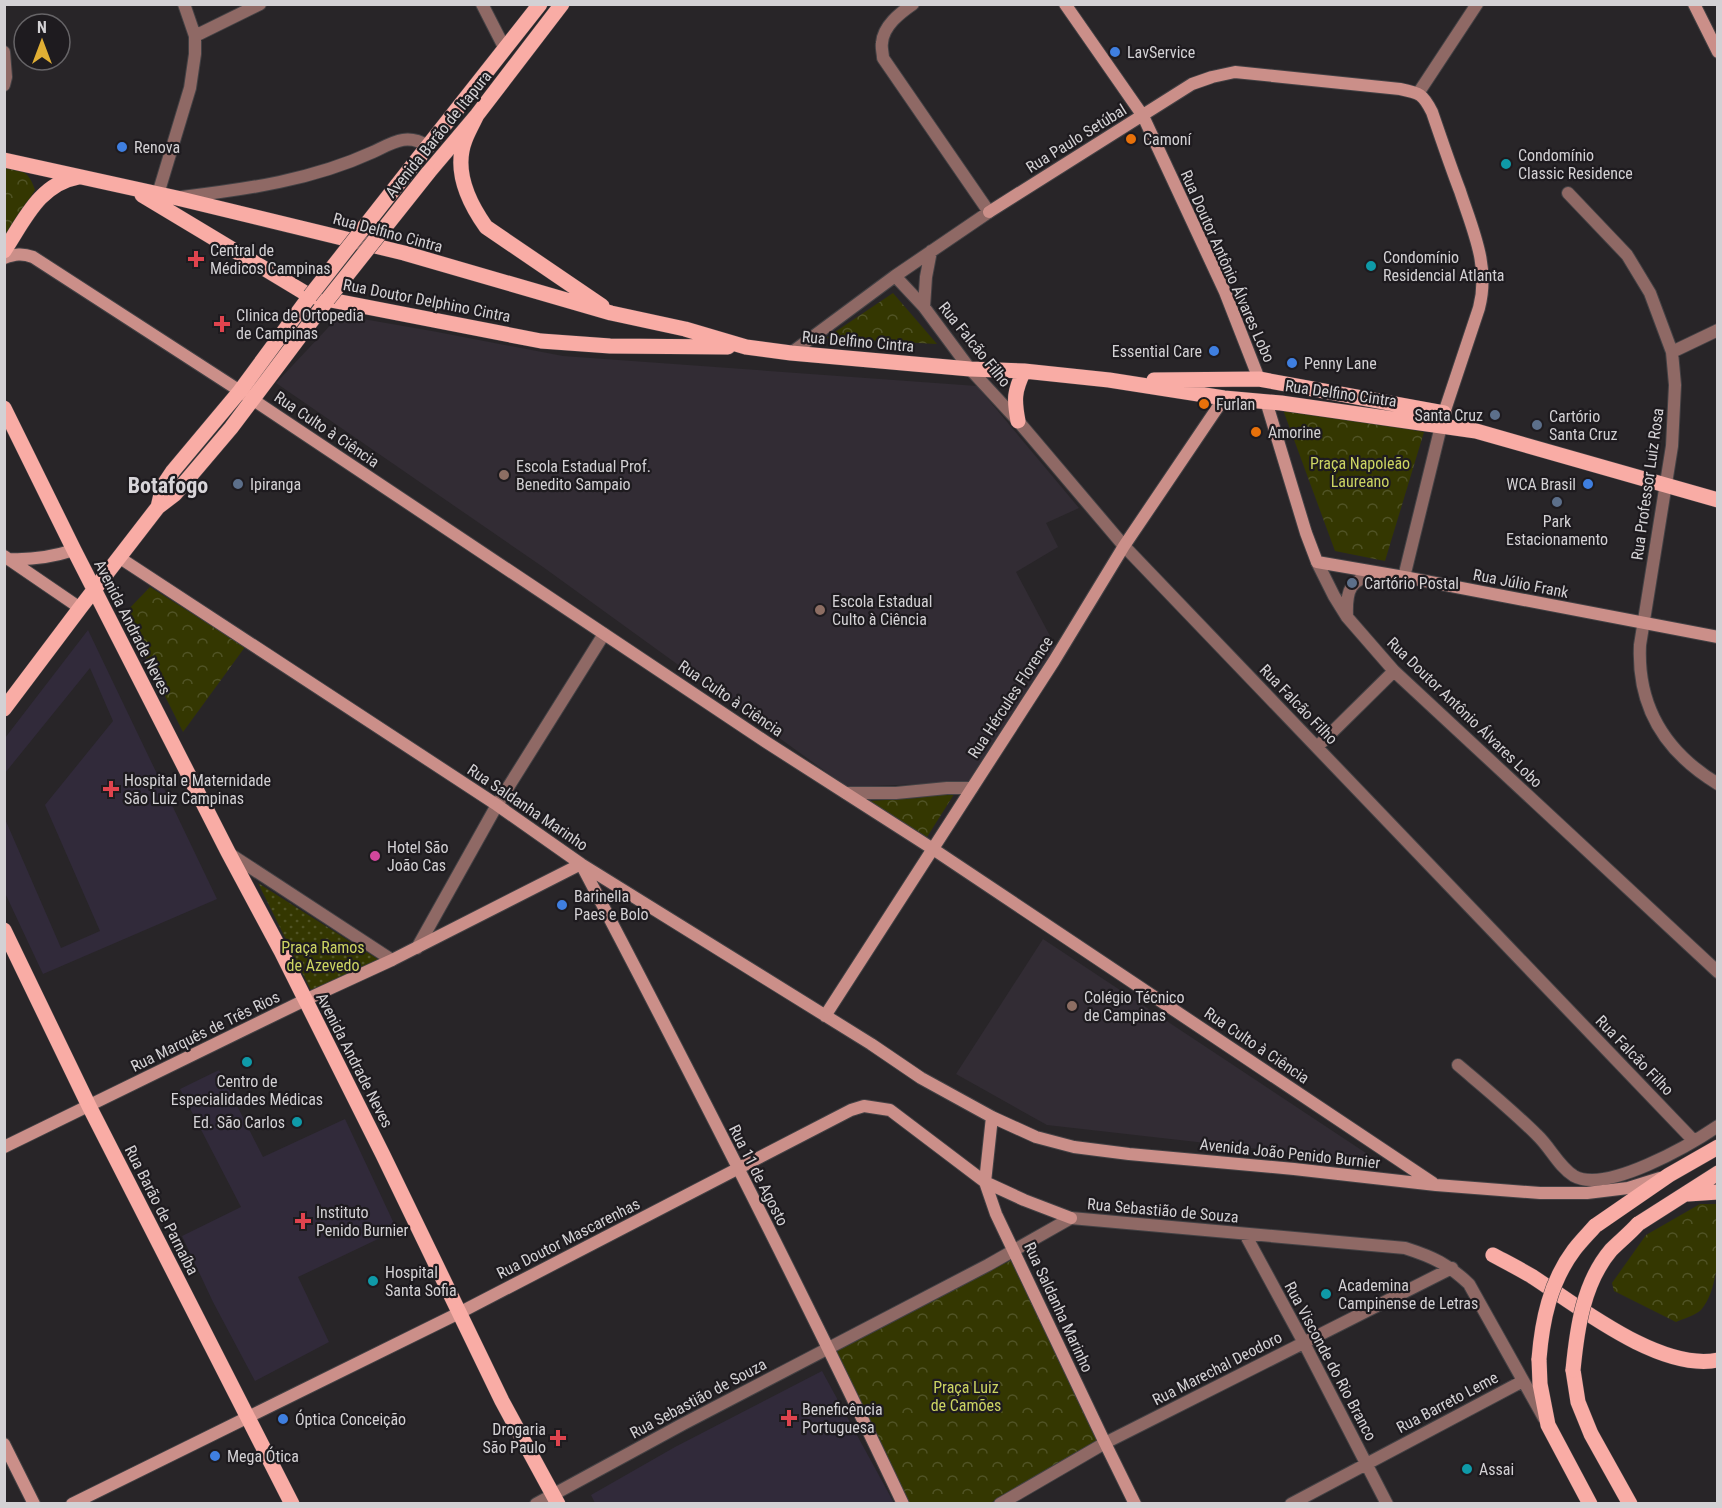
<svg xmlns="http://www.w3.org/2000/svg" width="1722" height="1508" font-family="'Roboto Condensed',sans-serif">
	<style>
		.built { fill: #322c34 }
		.medical { fill: #312a3a }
		.forest { fill: url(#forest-crowns) }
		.garden { fill: url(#garden-dots) }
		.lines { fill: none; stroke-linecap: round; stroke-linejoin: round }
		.street-casing { stroke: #434144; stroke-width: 14 }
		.secondary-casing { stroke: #434144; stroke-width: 14 }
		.primary-casing { stroke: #434144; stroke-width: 16 }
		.street { stroke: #8f6965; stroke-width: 12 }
		.secondary { stroke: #cb8f89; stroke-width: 12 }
		.primary { stroke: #f9aca5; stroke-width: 15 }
		.primary-bridge-casing { stroke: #434144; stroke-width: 16; stroke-linecap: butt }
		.primary-bridge { stroke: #f9aca5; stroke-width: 15 }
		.shop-dot { fill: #3f7fe0; stroke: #1e1b1f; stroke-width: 2 }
		.food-dot { fill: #e8710a; stroke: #1e1b1f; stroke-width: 2 }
		.culture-dot { fill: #0f9aa8; stroke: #1e1b1f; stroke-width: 2 }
		.health-dot { fill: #e0444e; stroke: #1e1b1f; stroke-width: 2 }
		.service-dot { fill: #5c6f8a; stroke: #1e1b1f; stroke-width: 2 }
		.education-dot { fill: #8d6e63; stroke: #1e1b1f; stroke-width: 2 }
		.hotel-dot { fill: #d1479c; stroke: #1e1b1f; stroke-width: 2 }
		.labels { text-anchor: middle; stroke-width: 4.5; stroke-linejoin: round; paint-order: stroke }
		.poi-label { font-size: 16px; fill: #d3d1d4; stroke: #1e1b1f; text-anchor: start }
		.street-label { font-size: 16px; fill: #d3d1d4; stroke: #1e1b1f }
		.park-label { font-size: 16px; fill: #ccd462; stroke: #1e1b1f }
		.district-label { font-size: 22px; font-weight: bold; fill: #d8d5d9; stroke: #1e1b1f }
	</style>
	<defs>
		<pattern id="forest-crowns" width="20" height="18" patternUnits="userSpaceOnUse" patternTransform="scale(1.5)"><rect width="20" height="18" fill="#343701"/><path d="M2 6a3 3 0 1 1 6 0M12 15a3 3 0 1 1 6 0" fill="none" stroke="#505325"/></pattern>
		<pattern id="garden-dots" width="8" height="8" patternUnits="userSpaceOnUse" patternTransform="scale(1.5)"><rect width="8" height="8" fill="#343701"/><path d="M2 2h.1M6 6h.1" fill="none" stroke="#505325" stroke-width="1.8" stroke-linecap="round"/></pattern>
	</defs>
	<rect width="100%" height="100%" fill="#282528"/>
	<path class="built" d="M340,315L432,331L563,356L977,386L1079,508L1046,523L1058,547L1016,572L1057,649L971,782L847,787L543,567L276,383Z
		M1043,939L1381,1163L1047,1125L956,1074Z"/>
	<path class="medical" d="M88,630L217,899L43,974L5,893V819L61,948L100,931L45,805L113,721L90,668L5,773V738Z
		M219,1070L263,1157L345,1119L397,1230L298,1277L329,1342L255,1381L213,1302L182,1236L241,1207L180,1089Z
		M822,1371L894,1503H595L591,1495L675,1447Z"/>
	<path class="forest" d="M5,166C22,169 29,172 35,190L5,238Z
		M893,293L937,344L826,338Z
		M1282,407L1424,432L1385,561L1335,551Z
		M150,587L245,647L183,732L124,614Z
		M958,788L927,837L869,801L919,798Z
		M1700,1204H1718C1718,1235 1722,1285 1701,1310C1696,1315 1683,1319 1676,1322L1614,1291L1612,1283L1646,1235Z
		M1012,1260L1105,1443L990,1503H902L828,1348Z"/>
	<path class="garden" d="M258,883L379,960L311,990Z"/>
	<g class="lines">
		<defs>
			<path id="street" d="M482,4L505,49
				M195,36L260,4
				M4,52L6,77L4,85
				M1419,92L1477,4
				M1568,193L1627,255L1650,293L1672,352L1675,385L1672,446L1640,645C1637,707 1665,752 1718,784
				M158,194L190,88L195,54V36L184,4
				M182,197C248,189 312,180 373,152C394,142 407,133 428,146
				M895,276L924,307L970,369L1018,421L1124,546L1694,1141
				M924,307L926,277L931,251
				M1672,352L1718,330
				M791,353L895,276L989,212L883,58C883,53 881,48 882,43C883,26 900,13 913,4
				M1317,562L1334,596L1347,617L1394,671L1718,972
				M1404,577L1443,418
				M1347,616C1346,589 1350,580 1377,573
				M1317,747L1394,671
				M846,793H896L947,788H972
				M230,854L392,960
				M417,948L497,805L604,634
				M1458,1065C1485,1088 1512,1110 1537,1135C1550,1147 1559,1167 1574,1176C1606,1194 1690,1145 1718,1126
				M1245,1234L1304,1343L1387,1504
				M536,1504L683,1424L988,1265L1071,1218L1405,1248C1433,1257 1448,1264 1469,1284L1544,1418
				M1000,1504L1105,1443L1452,1268
				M1291,1504L1523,1381"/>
			<path id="secondary" d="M1065,4L1143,116L1225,292L1259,379
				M1694,4L1718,52
				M989,212L1192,84L1212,77L1235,72L1400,89C1420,93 1423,94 1432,112C1441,138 1450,165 1460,191C1473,231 1490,266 1479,308L1444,413
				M4,258C15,254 22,253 33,257L240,391L766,742L933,849L1433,1183
				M1266,401L1306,533L1317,562L1404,577L1718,637
				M4,556L80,608
				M120,558L497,805L581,864L871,1044L921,1078L992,1117L1036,1137L1074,1147L1129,1154L1294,1169L1436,1185L1540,1193H1587L1628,1188L1660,1178
				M10,559C33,560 52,557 74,550
				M581,864C692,1075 801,1288 903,1504
				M825,1016L1054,661L1124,546L1224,398
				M992,1117L985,1182L996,1214L1105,1443L1135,1504
				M4,1147L305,1000L392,960L581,864
				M4,1444L34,1504
				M72,1504L459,1313L851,1110L864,1106L890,1110L985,1182L1024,1200L1071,1218"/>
			<path id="primary" d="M477,115C473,123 468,132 465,140C453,171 469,203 486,227L602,306
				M4,160L177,198L404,253L611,313L685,329L746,347L791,353L970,369L1024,371L1109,380L1224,398L1281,403L1476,431L1718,500
				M413,165L540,4
				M428,173L477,115L562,4
				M142,195L310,296L541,341L610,346L728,347
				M4,251C24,221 39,184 78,177
				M1154,380L1259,379L1444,413
				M4,408L74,550L228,852L281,951L383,1155L502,1401L558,1504
				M1018,421C1014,400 1014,391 1024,371
				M158,507L163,486L173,471L240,391L310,296
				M4,709L80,608L158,507L175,494L231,428L328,299
				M4,930L89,1106L292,1504
				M1688,1194L1718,1192
				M1638,1224L1718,1173
				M1595,1226L1669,1175L1718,1147
				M1493,1255C1506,1262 1520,1269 1533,1277C1579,1307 1661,1372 1718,1360
				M1539,1359L1540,1384L1548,1425L1590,1504
				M1573,1370L1578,1402L1591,1434L1630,1504"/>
		</defs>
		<use href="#street" class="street-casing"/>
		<use href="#secondary" class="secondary-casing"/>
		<use href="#primary" class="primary-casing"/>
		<use href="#street" class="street"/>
		<use href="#secondary" class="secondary"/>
		<use href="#primary" class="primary"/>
		<defs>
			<path id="primary-bridge" d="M310,296L413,165
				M328,299L428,173
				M1539,1359C1542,1321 1550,1282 1574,1250C1580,1242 1588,1234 1595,1226
				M1573,1370C1577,1329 1583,1283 1611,1250C1620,1241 1630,1233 1638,1224"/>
		</defs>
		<use href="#primary-bridge" class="primary-bridge-casing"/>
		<use href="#primary-bridge" class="primary-bridge"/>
	</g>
	<g class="shop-dot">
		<circle cx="1115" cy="52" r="6"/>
		<circle cx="122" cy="147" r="6"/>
		<circle cx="1214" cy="351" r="6"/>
		<circle cx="1292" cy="363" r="6"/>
		<circle cx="1588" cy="484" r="6"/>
		<circle cx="562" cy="905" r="6"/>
		<circle cx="283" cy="1419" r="6"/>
		<circle cx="215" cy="1456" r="6"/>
	</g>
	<g class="food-dot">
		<circle cx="1131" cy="139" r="6"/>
		<circle cx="1204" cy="404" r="6"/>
		<circle cx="1256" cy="432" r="6"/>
	</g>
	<g class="culture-dot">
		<circle cx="1506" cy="164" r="6"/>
		<circle cx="1371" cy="266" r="6"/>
		<circle cx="247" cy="1062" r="6"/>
		<circle cx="297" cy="1122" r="6"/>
		<circle cx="373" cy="1281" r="6"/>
		<circle cx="1326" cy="1294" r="6"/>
		<circle cx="1467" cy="1469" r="6"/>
	</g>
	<g class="health-dot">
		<path d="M193 250h6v6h6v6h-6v6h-6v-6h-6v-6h6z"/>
		<path d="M219 315h6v6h6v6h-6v6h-6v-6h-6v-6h6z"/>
		<path d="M108 780h6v6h6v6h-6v6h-6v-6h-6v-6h6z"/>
		<path d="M300 1212h6v6h6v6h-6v6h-6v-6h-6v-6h6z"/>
		<path d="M786 1409h6v6h6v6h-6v6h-6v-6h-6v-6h6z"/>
		<path d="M555 1429h6v6h6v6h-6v6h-6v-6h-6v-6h6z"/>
	</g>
	<g class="service-dot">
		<circle cx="1495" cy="415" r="6"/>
		<circle cx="1537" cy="425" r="6"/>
		<circle cx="238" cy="484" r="6"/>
		<circle cx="1557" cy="502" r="6"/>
		<circle cx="1352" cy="583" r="6"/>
	</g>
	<g class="education-dot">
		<circle cx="504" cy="475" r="6"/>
		<circle cx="820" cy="610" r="6"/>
		<circle cx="1072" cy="1006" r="6"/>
	</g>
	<circle class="hotel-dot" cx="375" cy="856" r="6"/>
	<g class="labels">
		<g class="poi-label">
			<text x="1127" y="58">LavService</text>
			<text x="1143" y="145">Camoní</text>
			<text x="134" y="153">Renova</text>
			<text x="1518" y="161">Condomínio<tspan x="1518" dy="18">Classic Residence</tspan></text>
			<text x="210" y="256">Central de<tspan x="210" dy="18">Médicos Campinas</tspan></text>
			<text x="1383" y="263">Condomínio<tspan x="1383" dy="18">Residencial Atlanta</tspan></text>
			<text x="236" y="321">Clinica de Ortopedia<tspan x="236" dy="18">de Campinas</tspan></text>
			<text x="1202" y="357" text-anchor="end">Essential Care</text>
			<text x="1304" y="369">Penny Lane</text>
			<text x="1216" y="410">Furlan</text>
			<text x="1483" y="421" text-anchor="end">Santa Cruz</text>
			<text x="1549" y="422">Cartório<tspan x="1549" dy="18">Santa Cruz</tspan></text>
			<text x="1268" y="438">Amorine</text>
			<text x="516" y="472">Escola Estadual Prof.<tspan x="516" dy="18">Benedito Sampaio</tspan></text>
			<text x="250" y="490">Ipiranga</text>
			<text x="1576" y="490" text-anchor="end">WCA Brasil</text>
			<text x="1557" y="527" text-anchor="middle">Park<tspan x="1557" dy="18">Estacionamento</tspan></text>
			<text x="1364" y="589">Cartório Postal</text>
			<text x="832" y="607">Escola Estadual<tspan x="832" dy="18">Culto à Ciência</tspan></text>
			<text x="124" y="786">Hospital e Maternidade<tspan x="124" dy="18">São Luiz Campinas</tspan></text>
			<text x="387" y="853">Hotel São<tspan x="387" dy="18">João Cas</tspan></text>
			<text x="574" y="902">Barinella<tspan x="574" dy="18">Paes e Bolo</tspan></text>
			<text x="1084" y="1003">Colégio Técnico<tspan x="1084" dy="18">de Campinas</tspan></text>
			<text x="247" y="1087" text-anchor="middle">Centro de<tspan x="247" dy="18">Especialidades Médicas</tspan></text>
			<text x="285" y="1128" text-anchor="end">Ed. São Carlos</text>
			<text x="316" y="1218">Instituto<tspan x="316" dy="18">Penido Burnier</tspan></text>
			<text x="385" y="1278">Hospital<tspan x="385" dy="18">Santa Sofia</tspan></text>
			<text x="1338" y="1291">Academina<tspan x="1338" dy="18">Campinense de Letras</tspan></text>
			<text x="802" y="1415">Beneficência<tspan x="802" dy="18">Portuguesa</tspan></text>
			<text x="295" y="1425">Óptica Conceição</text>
			<text x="546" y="1435" text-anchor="end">Drogaria<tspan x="546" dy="18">São Paulo</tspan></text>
			<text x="227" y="1462">Mega Ótica</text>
			<text x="1479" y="1475">Assai</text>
		</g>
		<g class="street-label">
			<text transform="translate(438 134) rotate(-51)" y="6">Avenida Barão de Itapura</text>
			<text transform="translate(1076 138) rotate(-32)" y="6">Rua Paulo Setúbal</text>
			<text transform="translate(388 232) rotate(15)" y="6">Rua Delfino Cintra</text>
			<text transform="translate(1228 266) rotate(66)" y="6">Rua Doutor Antônio Álvares Lobo</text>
			<text transform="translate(427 300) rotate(11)" y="6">Rua Doutor Delphino Cintra</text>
			<text transform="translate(858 341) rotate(5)" y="6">Rua Delfino Cintra</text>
			<text transform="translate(975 344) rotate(51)" y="6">Rua Falcão Filho</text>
			<text transform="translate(1341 393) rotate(8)" y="6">Rua Delfino Cintra</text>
			<text transform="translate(327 429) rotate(34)" y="6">Rua Culto à Ciência</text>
			<text transform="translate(1647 484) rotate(-82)" y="6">Rua Professor Luiz Rosa</text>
			<text transform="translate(1521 583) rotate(11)" y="6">Rua Júlio Frank</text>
			<text transform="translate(133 627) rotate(63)" y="6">Avenida Andrade Neves</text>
			<text transform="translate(1010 697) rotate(-57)" y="6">Rua Hércules Florence</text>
			<text transform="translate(731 698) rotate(34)" y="6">Rua Culto à Ciência</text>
			<text transform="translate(1299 704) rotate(46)" y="6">Rua Falcão Filho</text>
			<text transform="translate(1465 712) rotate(44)" y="6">Rua Doutor Antônio Álvares Lobo</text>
			<text transform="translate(528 807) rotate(34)" y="6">Rua Saldanha Marinho</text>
			<text transform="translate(205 1031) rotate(-26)" y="6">Rua Marquês de Três Rios</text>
			<text transform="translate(1257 1045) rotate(34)" y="6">Rua Culto à Ciência</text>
			<text transform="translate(1635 1055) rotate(46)" y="6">Rua Falcão Filho</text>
			<text transform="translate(355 1060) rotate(63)" y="6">Avenida Andrade Neves</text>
			<text transform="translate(1290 1153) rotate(6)" y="6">Avenida João Penido Burnier</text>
			<text transform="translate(759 1175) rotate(63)" y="6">Rua 11 de Agosto</text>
			<text transform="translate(162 1210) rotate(63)" y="6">Rua Barão de Parnaíba</text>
			<text transform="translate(1163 1210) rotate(5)" y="6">Rua Sebastião de Souza</text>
			<text transform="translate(568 1238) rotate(-27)" y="6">Rua Doutor Mascarenhas</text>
			<text transform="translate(1059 1307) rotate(65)" y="6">Rua Saldanha Marinho</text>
			<text transform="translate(1331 1361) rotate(62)" y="6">Rua Visconde do Rio Branco</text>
			<text transform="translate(1217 1368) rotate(-27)" y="6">Rua Marechal Deodoro</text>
			<text transform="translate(698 1398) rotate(-28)" y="6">Rua Sebastião de Souza</text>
			<text transform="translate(1447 1402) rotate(-28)" y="6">Rua Barreto Leme</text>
		</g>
		<g class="park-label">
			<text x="1360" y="469">Praça Napoleão<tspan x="1360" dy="18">Laureano</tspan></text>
			<text x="323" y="953">Praça Ramos<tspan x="323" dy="18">de Azevedo</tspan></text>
			<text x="966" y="1393">Praça Luiz<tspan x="966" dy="18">de Camões</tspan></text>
		</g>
		<g class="district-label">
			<text x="168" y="493">Botafogo</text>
		</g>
	</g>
	<rect width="1722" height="1508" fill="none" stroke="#d3d1d4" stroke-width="12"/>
	<g transform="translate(42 42)"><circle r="28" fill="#1e1b1f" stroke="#666467" stroke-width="1.5"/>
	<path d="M0-4.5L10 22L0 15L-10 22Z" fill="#e1af34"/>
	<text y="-9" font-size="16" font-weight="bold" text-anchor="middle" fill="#d3d1d4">N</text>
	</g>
</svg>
